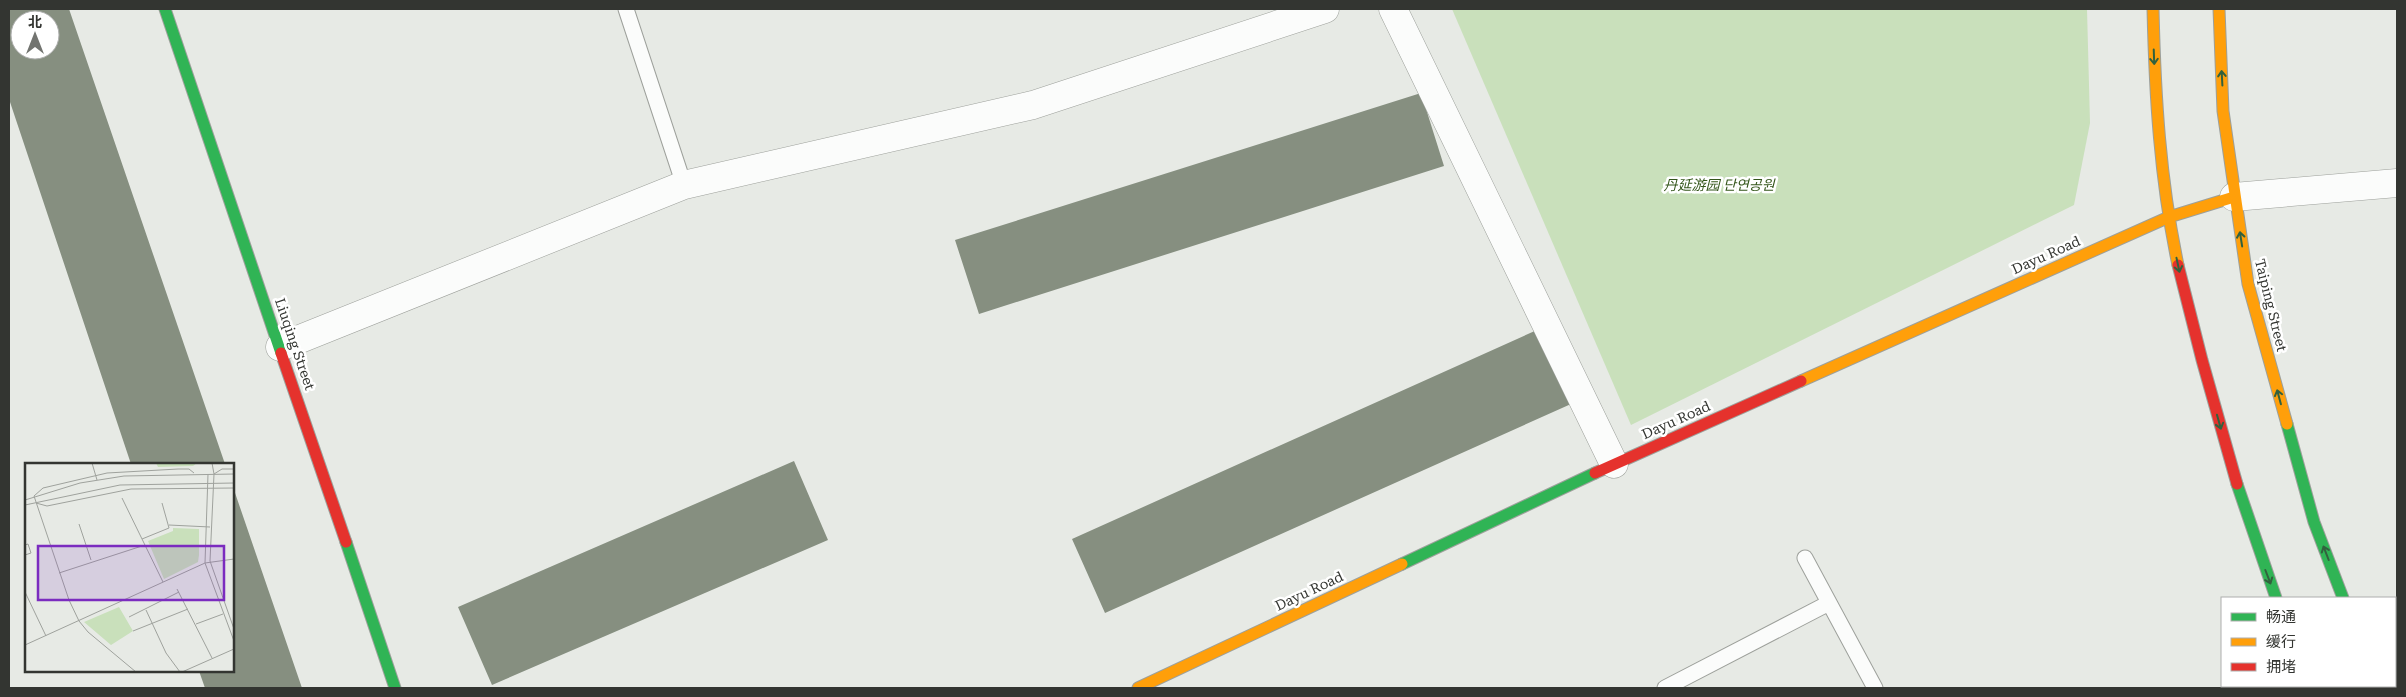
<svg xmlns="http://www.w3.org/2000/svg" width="2406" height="697" font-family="'Roboto Serif','Noto Sans SC','Noto Sans KR',serif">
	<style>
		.green { fill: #c9e0bb }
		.building { fill: #868f80; fill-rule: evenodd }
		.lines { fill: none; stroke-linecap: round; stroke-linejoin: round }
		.lane-casing { stroke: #9da09b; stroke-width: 17 }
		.street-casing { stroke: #9da09b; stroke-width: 29 }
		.fast-casing { stroke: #9da09b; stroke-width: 13 }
		.slow-casing { stroke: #9da09b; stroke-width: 13 }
		.jam-casing { stroke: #9da09b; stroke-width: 13 }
		.lane { stroke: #fbfcfb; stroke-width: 15 }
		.street { stroke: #fbfcfb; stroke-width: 28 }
		.fast { stroke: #30b455; stroke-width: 11 }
		.slow { stroke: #ff9f0a; stroke-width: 11 }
		.jam { stroke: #e5322d; stroke-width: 11 }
		.oneway { stroke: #32613e }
		.labels { text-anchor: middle; stroke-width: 5; stroke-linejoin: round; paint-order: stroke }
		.park-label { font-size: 14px; font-style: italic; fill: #33551a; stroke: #fff }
		.street-label { font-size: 14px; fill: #333531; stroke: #fff }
		.inset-road { fill: none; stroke: #9fa29d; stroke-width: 1 }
		.view { fill: #7b2cbf; fill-opacity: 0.15; stroke: #7b2cbf; stroke-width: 2.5 }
		.inset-edge { fill: none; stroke: #333531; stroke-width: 2.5 }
	</style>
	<rect width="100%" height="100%" fill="#e7eae5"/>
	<path class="green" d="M1452,9H2087L2090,123L2074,205L1631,425Z"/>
	<path class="building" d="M9,9H69L225,464H131L9,99ZM20,20H50V50H20Z
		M1421,93L1444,166L979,314L955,240Z
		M1537,330L1571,404L1105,613L1072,539Z
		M794,461L828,540L492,685L458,607Z
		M232,487H233L302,688H205L199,671H232Z"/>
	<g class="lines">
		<defs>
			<path id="lane" d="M626,9L684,185
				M1805,558L1875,688
				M1665,688L1829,603"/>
			<path id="street" d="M1393,9L1614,464
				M2234,197L2397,183
				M280,347L684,185L1033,105L1325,9"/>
			<path id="fast" d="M165,9L281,353
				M2287,424L2314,522L2343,598
				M2237,484L2276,598
				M346,542L395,688
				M1402,564L1595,473"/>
			<path id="slow" d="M2153,9C2155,96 2160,180 2178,265
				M2219,9L2223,111L2248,284L2287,424
				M1801,381L2169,217L2234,197
				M2378,686L2379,688
				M1138,688L1402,564"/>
			<path id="jam" d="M2178,265L2202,360L2237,484
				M281,353L346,542
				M1595,473L1801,381
				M2313,686L2314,688"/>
		</defs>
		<use href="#lane" class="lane-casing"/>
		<use href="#street" class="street-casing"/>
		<use href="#fast" class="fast-casing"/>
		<use href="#slow" class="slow-casing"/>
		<use href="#jam" class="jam-casing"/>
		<use href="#lane" class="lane"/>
		<use href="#street" class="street"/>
		<use href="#fast" class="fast"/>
		<use href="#slow" class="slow"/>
		<use href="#jam" class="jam"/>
	</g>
	<defs><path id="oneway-shaft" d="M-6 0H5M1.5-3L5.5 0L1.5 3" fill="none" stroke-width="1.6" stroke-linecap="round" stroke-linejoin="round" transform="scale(1.25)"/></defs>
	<g class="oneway">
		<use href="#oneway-shaft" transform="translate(2154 57) rotate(88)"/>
		<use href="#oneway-shaft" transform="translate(2222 78) rotate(-93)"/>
		<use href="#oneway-shaft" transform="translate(2241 239) rotate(-99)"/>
		<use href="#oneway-shaft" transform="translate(2178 265) rotate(78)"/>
		<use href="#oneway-shaft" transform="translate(2279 397) rotate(-105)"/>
		<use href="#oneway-shaft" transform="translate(2219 422) rotate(74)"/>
		<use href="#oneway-shaft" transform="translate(2326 553) rotate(-111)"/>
		<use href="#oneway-shaft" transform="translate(2268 577) rotate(69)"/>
	</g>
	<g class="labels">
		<g class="park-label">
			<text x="1719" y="190">丹延游园 단연공원</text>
		</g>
		<g class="street-label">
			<text transform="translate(2046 255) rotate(-24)" y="5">Dayu Road</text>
			<text transform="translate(2271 305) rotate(76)" y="5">Taiping Street</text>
			<text transform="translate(295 344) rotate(71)" y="5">Liuqing Street</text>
			<text transform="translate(1676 420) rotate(-24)" y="5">Dayu Road</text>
			<text transform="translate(1309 591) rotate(-25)" y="5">Dayu Road</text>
		</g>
	</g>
	<g transform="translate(25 463)">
		<rect width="209" height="209" fill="#e7eae5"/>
		<path d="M131,0H172L168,3L133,4ZM148,65L174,66V92L173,99L139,116L123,78L148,68ZM94,144L108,168L86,182L59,159Z" fill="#c9e0bb"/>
		<path class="inset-road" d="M67,0L72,17M187,0L189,11L197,6H209M183,11L180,100L209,178M189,11L185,98L209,166M9,33L44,137L54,158L63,169L111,209M9,33L18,25L82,10L153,6H164L169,10M97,35L138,119M0,37L55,20L99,13L209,11M11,40L22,43L106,26L209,25M0,42L95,22L209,20M54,61L66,97M144,62L185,64M117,76L144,65L137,40M0,82L3,81L6,90L0,92M34,110L120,82M152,126L187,195M0,129L21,173M121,147L141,190L155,209M104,154L154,129M171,161L198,151M108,168L163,146M0,182L180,100L209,96M157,209L209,186"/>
		<path class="view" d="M13,83H199V137H13Z"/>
		<rect width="209" height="209" class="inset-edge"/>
	</g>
	<rect width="2406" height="697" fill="none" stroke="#333531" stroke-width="20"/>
	<rect x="2221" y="597" width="175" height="90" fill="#ffffff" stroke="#adaead"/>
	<rect x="2231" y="613" width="25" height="8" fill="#30b455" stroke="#adaead"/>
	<text x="2266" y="622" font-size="15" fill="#333531">畅通</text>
	<rect x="2231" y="638" width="25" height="8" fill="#ff9f0a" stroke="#adaead"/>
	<text x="2266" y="647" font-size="15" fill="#333531">缓行</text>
	<rect x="2231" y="663" width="25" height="8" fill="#e5322d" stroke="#adaead"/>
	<text x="2266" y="672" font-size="15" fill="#333531">拥堵</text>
	<g transform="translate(35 35)"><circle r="24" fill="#ffffff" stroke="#adaead"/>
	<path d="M0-4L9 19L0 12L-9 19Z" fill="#727470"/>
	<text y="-8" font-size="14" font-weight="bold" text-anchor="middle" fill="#333531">北</text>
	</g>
</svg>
